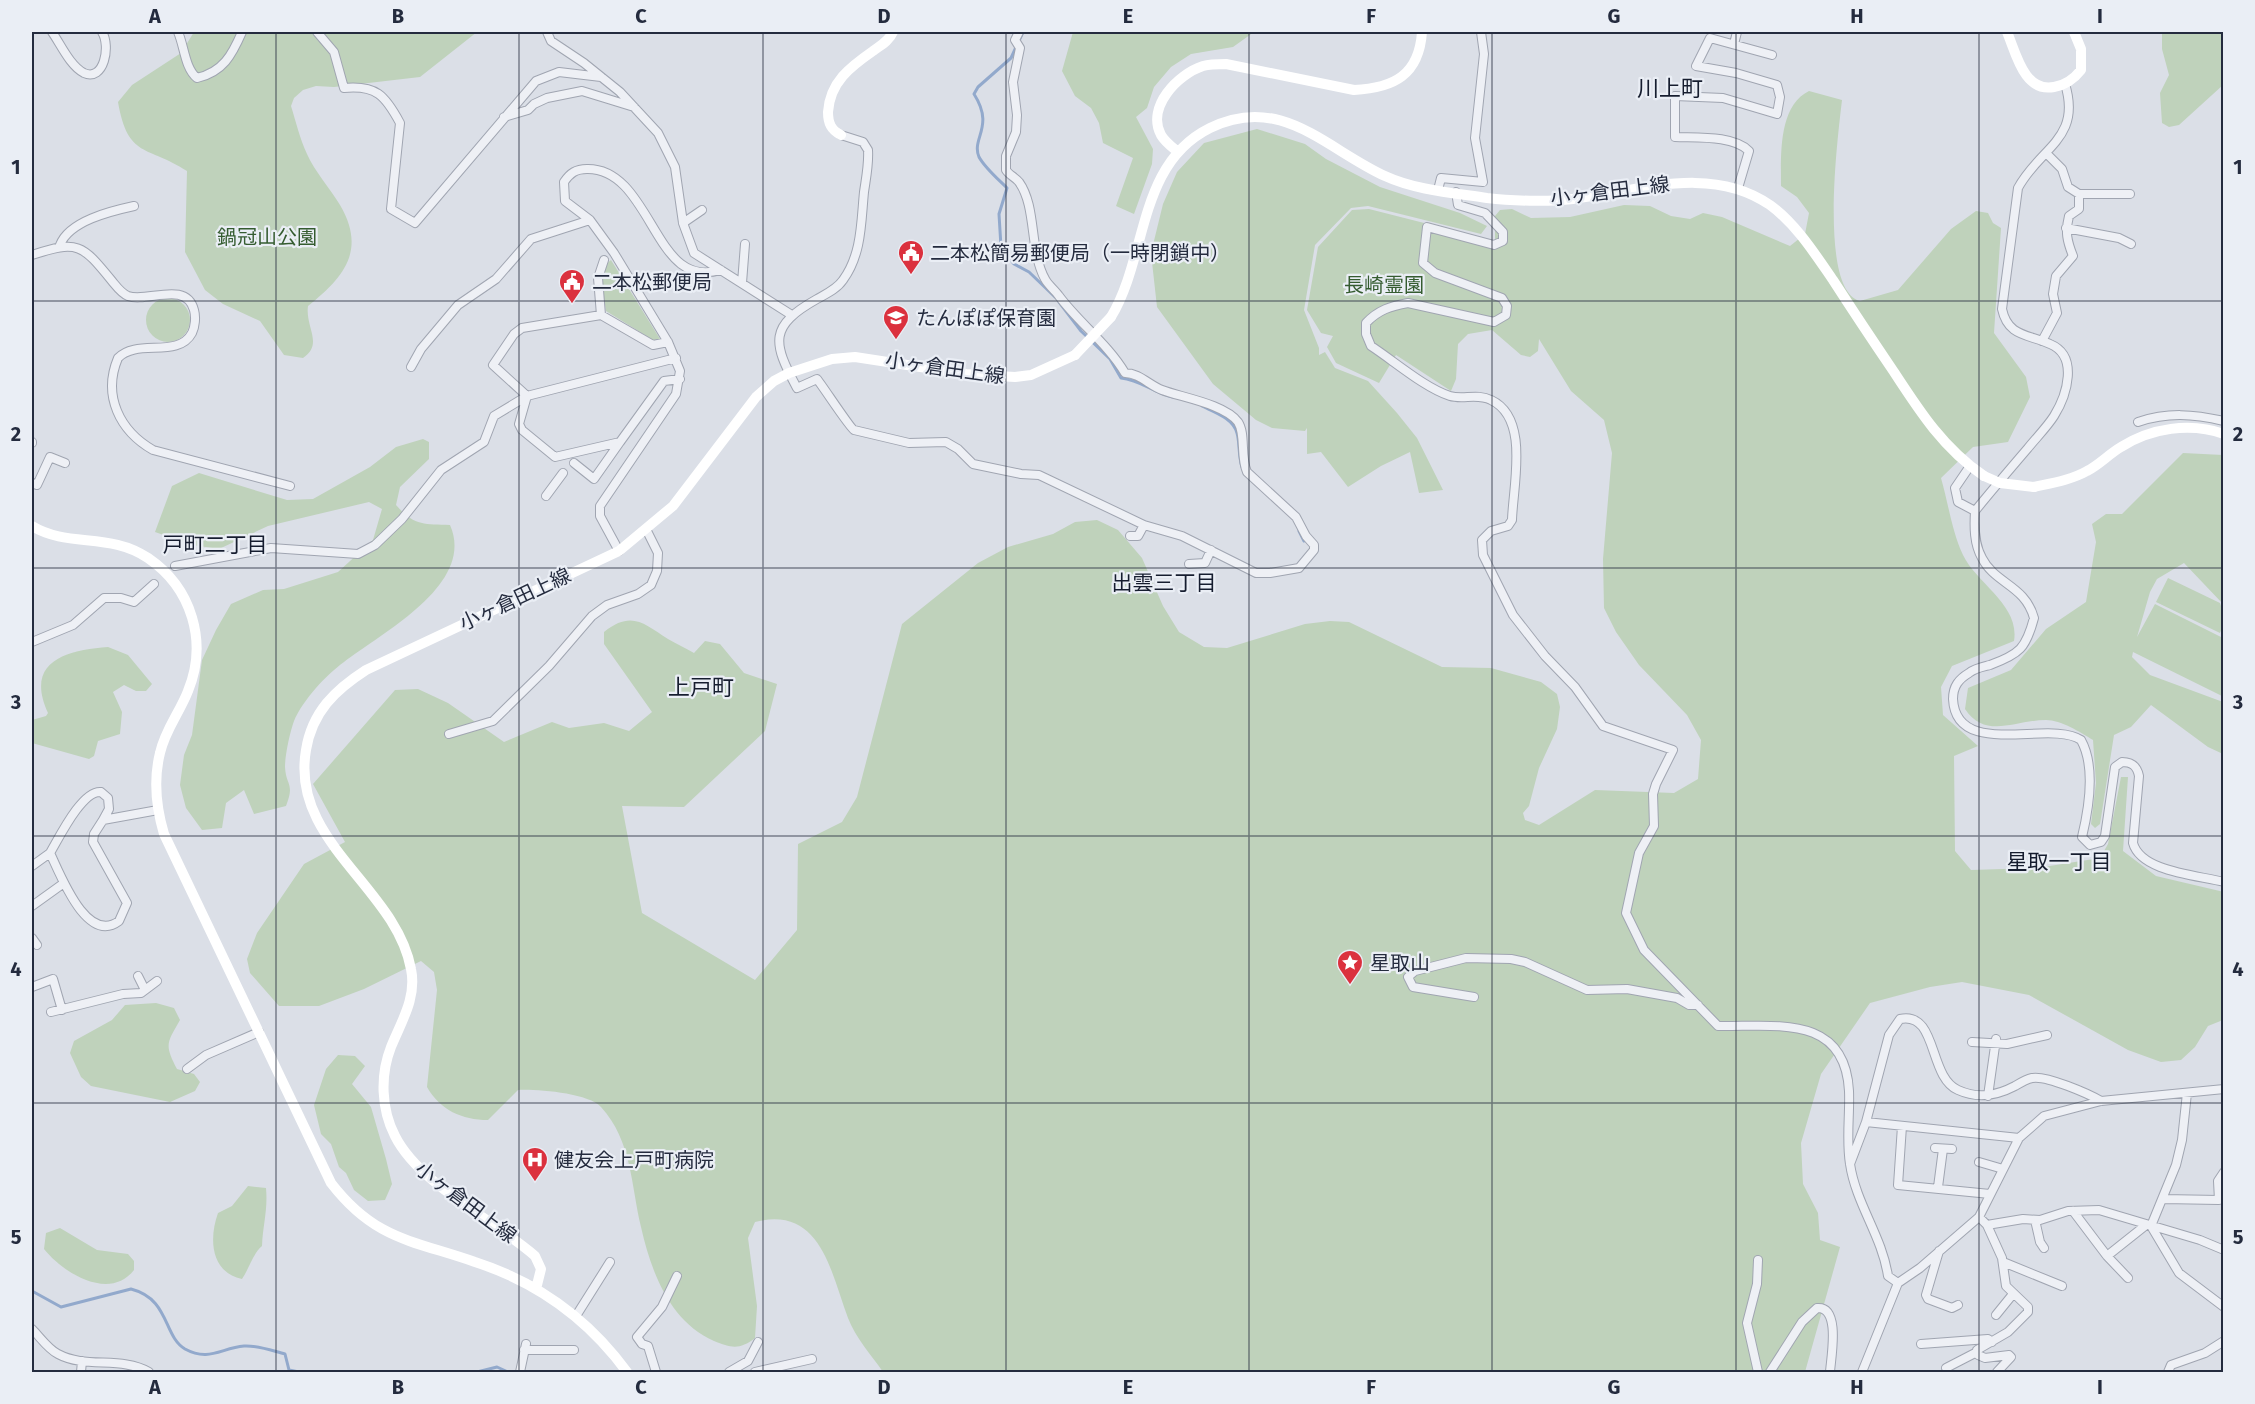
<svg xmlns="http://www.w3.org/2000/svg" width="2255" height="1404" font-family="'Fira Sans','Noto Sans JP',sans-serif">
	<style>
		.green { fill: #bfd2bb }
		.lines { fill: none; stroke-linecap: round; stroke-linejoin: round }
		.stream { stroke: #92a9cc; stroke-width: 3 }
		.street-casing { stroke: #a0a5b1; stroke-width: 10 }
		.street { stroke: #eef0f5; stroke-width: 8 }
		.secondary { stroke: #fff; stroke-width: 10 }
		.secondary-bridge { stroke: #fff; stroke-width: 10 }
		.grid { fill: none; stroke: #242b3e; stroke-width: 1.5; stroke-opacity: 0.55 }
		.labels { text-anchor: middle; stroke-width: 4.5; stroke-linejoin: round; paint-order: stroke }
		.street-label { font-size: 20px; fill: #242b3e; stroke: #eaeef5 }
		.park-label { font-size: 20px; fill: #355c30; stroke: #eaeef5 }
		.poi-label { font-size: 20px; fill: #242b3e; stroke: #eaeef5; text-anchor: start }
		.neighbourhood-label { font-size: 21px; fill: #161d2f; stroke: #eaeef5 }
		.quarter-label { font-size: 22px; fill: #161d2f; stroke: #eaeef5 }
		.neatline { fill: none; stroke: #242b3e; stroke-width: 2 }
		.grid-label { font-size: 20px; text-anchor: middle; font-weight: bold; fill: #242b3e }
	</style>
	<rect width="100%" height="100%" fill="#dbdfe7"/>
	<path class="green" d="M194,32H477L420,77L334,87L316,86L303,90L294,98L291,106C296,122 300,139 307,154C315,172 330,188 340,205C367,251 343,278 308,306C305,327 324,344 303,358L284,355L260,321L223,304L205,290L185,252L187,171C147,145 128,159 118,102L132,85L181,53Z
		M1073,32H1254L1233,47L1191,54L1171,67L1154,87L1147,108L1136,117L1153,149L1152,164L1134,214L1116,206L1133,158L1103,143L1099,123L1091,108L1075,96L1062,71Z
		M2162,32H2223V85L2179,125L2169,127L2162,123L2160,93L2169,75L2162,49Z
		M1809,91L1842,100C1838,135 1818,290 1860,301L1898,290L1951,229L1976,211L1988,213L1993,223L2001,228L1994,333L2026,377L2030,397L2008,442L1973,447L1941,478C1948,502 1952,532 1963,555C1977,584 2020,605 2014,641L1952,666L1941,687L1943,715L1978,746L1954,756L1955,851L1971,870L2037,868L2100,858L2108,844L2121,777H2128L2123,851L2156,876L2224,892L2223,1020L2208,1026L2195,1047L2181,1060L2161,1062L2128,1050L2029,995L1962,982L1930,987L1870,1003L1821,1074L1801,1143L1803,1184L1818,1213L1820,1240L1840,1247L1805,1372H883C872,1356 855,1337 848,1318C831,1273 821,1205 755,1222L748,1238L757,1306L755,1338C740,1350 731,1348 714,1341C669,1321 651,1271 641,1227C631,1185 632,1141 601,1107C588,1093 537,1089 518,1090L488,1120C462,1120 440,1110 427,1087L437,990L434,972L421,961L364,989L319,1006H279L250,973L247,959L257,933L304,864L345,842L313,784L395,690L418,689L448,703L504,742L552,722L569,728L604,723L629,731L652,712L604,644V632C632,610 644,624 668,639C676,644 686,648 694,653L705,641L720,644L744,673L777,684L765,731L684,807L622,806L642,913L755,980L797,930L798,844L842,822L857,797L902,624L978,563L1008,547L1053,534L1075,522L1097,520L1118,530L1142,558L1163,606L1179,632L1204,647L1227,648L1305,624L1330,621L1349,622L1442,667L1491,668L1541,682L1557,694L1560,707L1557,729L1539,768L1529,806L1523,813L1525,820L1539,825L1595,790L1674,793L1698,779L1701,740L1687,715L1639,665L1616,632L1604,608L1603,559L1612,453L1604,420L1571,391L1539,339L1538,351L1530,357L1521,355L1492,330L1468,334L1458,344L1456,379L1451,391L1396,355L1379,383L1336,363L1327,347L1333,336L1321,333L1307,310L1318,247L1352,210L1369,209L1495,241V216L1500,210L1512,209L1531,218L1570,217L1624,205L1650,206L1671,216L1690,219L1703,213L1722,217L1790,246L1805,234L1809,213L1797,197L1781,186C1781,156 1778,106 1809,91Z
		M1257,129L1305,144L1326,159L1380,187L1460,213L1487,226L1481,234L1368,206L1351,208L1315,245L1304,310L1319,348V355L1325,352L1335,368L1368,381L1397,413L1417,438L1443,490L1419,493L1410,452L1381,466L1348,487L1321,452L1307,454V428L1305,431L1272,428L1256,420L1213,384L1157,307L1151,253L1163,204L1177,172L1204,143Z
		M611,260L660,339L653,340L606,311C604,295 596,271 611,260Z
		M146 320a22 22 0 1 1 44 0a22 22 0 1 1-44 0Z
		M423,439L429,442V459L400,487L396,505C414,526 424,524 450,525C476,584 383,632 344,662C326,675 303,700 294,721C290,732 285,755 285,767C286,786 295,783 286,806L254,814L244,790L226,803L222,828L202,830L186,808L180,785L184,755L192,735L202,660L216,630L231,604L263,590L284,589L338,572L373,540L382,509L369,502L268,526L219,549L192,545L155,532L172,486L199,473L287,500L313,499L370,467L396,447Z
		M2183,453L2223,455V604L2184,563L2157,579L2150,592L2137,637L2155,604L2223,638V692L2222,696L2133,652L2132,657L2150,675L2223,702V754L2208,747L2151,705L2131,727L2114,735L2100,824L2095,828L2091,824L2096,783L2093,740C2080,732 2061,720 2046,720C2015,720 1986,740 1965,709L1968,688L2011,670L2046,629L2086,602L2096,542L2092,524L2106,514H2122Z
		M2168,578L2220,603C2224,614 2225,623 2220,633L2156,602Z
		M108,647L128,655L152,684L146,691H136L124,685L113,692L122,712L120,734L98,741L94,756L89,759L32,743V720L46,716L48,713C24,661 67,650 108,647Z
		M156,1003L174,1008L180,1020C167,1043 164,1044 177,1069L194,1074L200,1082L195,1091L170,1102L91,1086L81,1077L70,1053L74,1041L112,1020L125,1005Z
		M338,1055L355,1056L365,1066L352,1084L371,1107L386,1159L392,1184L385,1200L368,1201L354,1190L346,1173L339,1167L331,1144L321,1134L314,1105L326,1069Z
		M248,1186L266,1188C268,1210 263,1224 262,1246C252,1255 250,1267 242,1279C210,1272 209,1238 218,1213L232,1206Z
		M60,1228L97,1250L128,1254L134,1261V1270C110,1301 64,1274 44,1249L46,1233Z"/>
	<g class="lines">
		<path class="stream" d="M1023,32L1011,58L978,87L974,94C995,127 971,138 979,157C985,168 998,179 1007,188L999,214L1001,247L1014,264L1029,272L1055,297
			M1059,302L1081,331L1110,359L1121,378C1141,380 1154,393 1173,397
			M1202,406C1214,412 1233,418 1237,433C1240,443 1238,454 1242,467
			M1299,531L1304,541
			M32,1291L61,1307L131,1289C170,1299 163,1336 185,1349C209,1362 221,1348 244,1346C257,1345 273,1351 285,1354L289,1370L299,1372
			M477,1372L497,1367L508,1372"/>
		<defs>
			<path id="street" d="M52,32C60,43 70,66 84,73C104,82 111,46 102,32
				M178,32C184,45 185,69 197,78C223,72 232,55 242,32
				M317,32L334,52L344,88C376,85 385,95 400,123L391,209L415,223L536,81L559,72L601,77
				M547,32L551,41L584,63L620,92L658,133L675,167L683,223L694,253L790,314
				M1734,44L1737,32
				M2065,84C2082,139 2040,147 2018,188L2002,309C2008,337 2028,334 2050,344C2079,356 2067,395 2054,416C2047,427 2036,438 2028,448C2010,469 1992,490 1975,511C1974,527 1974,544 1982,558C1995,584 2025,585 2034,618C2026,648 2020,654 1990,665C1982,667 1975,668 1969,673C1959,679 1953,686 1953,699C1956,760 2050,719 2081,740C2096,767 2089,808 2082,837L2090,845L2101,842L2105,836L2115,767L2122,762C2132,762 2137,766 2139,776L2133,843C2141,872 2197,875 2224,882
				M504,117L528,110L534,104L547,98L582,91L634,107
				M841,135L863,142L868,150C869,164 866,178 864,192C861,222 862,254 843,280C837,289 826,294 817,299C769,326 772,342 797,388L817,379C824,388 850,428 854,430L909,443L946,442L958,449L973,464L1021,474L1039,475L1144,525L1182,536L1256,573H1270L1299,568L1314,550V545L1306,536L1296,517L1247,472C1240,456 1246,434 1238,422C1225,404 1180,397 1162,390C1149,385 1139,373 1125,373C1108,344 1079,323 1059,296C1055,290 1048,285 1045,279C1029,250 1037,207 1019,182C1015,177 1009,175 1006,170V156L1016,132L1017,115L1013,82L1020,48L1015,40L1019,32
				M2046,153L2062,169L2068,187L2079,194H2130
				M1738,188L1749,151C1733,135 1696,138 1675,137V96L1723,98L1777,114L1780,97L1777,85L1736,73L1696,66L1710,38L1772,55
				M1438,190L1441,178L1483,182L1475,138L1484,54L1481,32
				M1456,192L1458,205L1485,213L1503,232V241L1494,245L1427,227L1423,263L1435,273L1502,298L1507,306L1506,315L1494,322L1408,303C1391,306 1378,310 1366,323V334L1371,346C1394,361 1425,388 1450,396C1463,400 1477,393 1491,400C1530,418 1513,485 1512,520L1508,526L1491,531L1482,540L1483,555L1513,615L1545,656L1575,687L1603,726L1673,750L1656,784L1653,794L1654,826L1639,853L1626,913L1644,950L1718,1026C1774,1027 1845,1013 1849,1091C1850,1115 1846,1140 1850,1164C1856,1204 1882,1236 1888,1276L1898,1283L1920,1268L1979,1217L2019,1138L2044,1116L2101,1101L2224,1089
				M683,223L702,210
				M2066,228L2119,238L2131,244
				M60,245C69,221 111,211 134,206
				M32,255C78,240 82,244 112,281C117,287 121,293 128,296C147,303 186,280 194,310C196,317 195,327 192,333C178,359 137,338 118,358C102,396 120,431 153,450L290,486
				M742,283L745,244
				M601,315L598,278L604,260
				M2042,341L2057,313L2053,294L2056,276L2073,256C2067,241 2065,232 2069,216L2079,209V194
				M411,367L421,349L458,305L496,279L531,239L590,220
				M527,396L493,365L514,334L522,328L601,315L653,345L668,342
				M527,396L519,424L522,430L555,457L620,442L664,381L680,379
				M2138,422C2168,412 2193,414 2224,421
				M32,442V443
				M574,463L594,479L620,442
				M1970,466L1955,488L1958,502L1975,511
				M32,483L37,485L50,457L65,463
				M546,496L563,473
				M1130,536H1138L1144,525
				M619,551L600,516V506L676,394L680,371L668,342L614,253L590,220L565,201L564,182C570,173 576,169 587,169C636,168 650,240 681,264C694,274 707,274 721,270
				M1189,564L1205,563L1211,550
				M175,566L271,548L358,554L375,545L402,519L441,470L484,442L494,416L527,396L676,358
				M32,642L73,625L104,598H121L134,602L154,584
				M449,734L493,721L549,666L592,616L607,605L638,594L651,585L657,571L658,553L647,531
				M103,820L94,834L93,842L127,903L119,921C87,945 61,876 50,853C59,838 82,790 101,792L108,798L109,809L103,820L158,810
				M32,866L50,853
				M32,906L64,883
				M32,938L37,945
				M138,976L145,990
				M32,987L53,979L62,1010
				M1474,997L1413,987L1408,977L1415,971L1466,958L1511,959L1525,962L1587,990L1627,989L1677,998L1689,1005H1698
				M51,1012L123,994L141,993L157,981
				M1972,1042L2007,1044L2047,1035
				M187,1069L206,1055L259,1032
				M2187,1093L2182,1140L2176,1165L2151,1226L2179,1273L2224,1307
				M1988,1096L1996,1039
				M1866,1122L2019,1138
				M1902,1126L1898,1185L1990,1194
				M1935,1148L1952,1149
				M1979,1162L2003,1169
				M1850,1164L1866,1122L1889,1035L1900,1019C1938,1011 1928,1077 1958,1090C1978,1099 1996,1096 2015,1086C2020,1083 2027,1079 2032,1078C2046,1075 2089,1094 2101,1101
				M1938,1187L1943,1149
				M2163,1199L2219,1200L2218,1181L2224,1172
				M2073,1211L2107,1256L2128,1278
				M1979,1217L1987,1225L2023,1219L2040,1220L2068,1211L2099,1210L2200,1240L2224,1250
				M2035,1220L2040,1242L2044,1248
				M1987,1225L2002,1258L2006,1286L2028,1307V1312L2008,1332L1977,1350L1978,1355L1985,1358L2009,1355L2011,1357L1997,1372
				M1939,1251L1926,1295L1928,1299L1952,1308L1958,1305
				M2107,1256L2146,1225
				M1758,1260L1757,1284L1747,1323L1758,1372
				M2003,1262L2062,1286
				M1996,1315L2013,1294
				M576,1316L610,1262
				M32,1329C40,1337 48,1349 58,1354C86,1369 121,1356 149,1372
				M1921,1344L1988,1339L1992,1342
				M524,1350H574
				M1946,1368L1977,1352
				M81,1372L82,1361
				M520,1372L526,1344
				M656,1372L648,1346L642,1344L637,1337L662,1307L677,1276
				M729,1372L748,1361L758,1342
				M755,1372L812,1359
				M1770,1372L1802,1322L1817,1308C1841,1306 1831,1357 1830,1372
				M1862,1372L1898,1283
				M2168,1372L2171,1365L2205,1353L2224,1341"/>
		</defs>
		<use href="#street" class="street-casing"/>
		<use href="#street" class="street"/>
		<path class="secondary" d="M2007,32C2016,53 2024,93 2054,87C2066,85 2074,79 2081,70V49L2074,32
			M841,135C831,130 828,123 828,112C830,82 850,67 873,51C881,45 889,41 893,32
			M1178,152C1172,147 1165,142 1161,135C1146,107 1178,74 1203,66C1210,64 1218,64 1226,64L1354,90C1394,88 1419,75 1422,32
			M1111,317C1148,256 1137,164 1210,128C1281,93 1326,149 1385,176C1415,190 1454,193 1487,198C1511,201 1549,202 1573,199C1638,191 1711,164 1770,205C1796,224 1815,254 1833,280C1853,311 1873,341 1894,372C1920,412 1944,449 1984,476
			M2034,487C2052,483 2071,480 2087,471C2099,465 2109,454 2121,447C2151,428 2190,422 2224,434
			M32,526C68,548 110,532 148,558C192,588 208,642 188,691C180,712 165,730 160,753C153,781 156,807 164,834L331,1183C375,1240 412,1240 475,1262C537,1282 589,1320 627,1372
			M536,1289L541,1269L535,1256C494,1220 419,1184 395,1136C381,1109 380,1075 391,1047C401,1022 417,998 411,969C396,887 290,842 306,750C312,712 335,690 366,670L619,551L673,506L756,397L774,381L789,373L832,359L855,357L966,374L1015,377L1031,375L1075,355"/>
		<path class="secondary-bridge" d="M1075,355L1111,317
			M1984,476L2000,483L2034,487"/>
	</g>
	<path class="grid" d="M276,32V1372M519,32V1372M763,32V1372M1006,32V1372M1249,32V1372M1492,32V1372M1736,32V1372M1979,32V1372M32,301H2224M32,568H2224M32,836H2224M32,1103H2224"/>
	<defs>
		<symbol id="civic-pin" viewBox="-11 -11 22 30"><path d="M0 17L-7.5 6A9.5 9.5 0 1 1 7.5 6Z" fill="#db313e" stroke="#eaeef5"/><path d="M-.6-6.5H3V-4.5H.6V-3L4-1V1h2V6H-6V1h2V-1L-.6-3ZM-1.2 2.5V6h2.4V2.5Z" fill="#fff"/></symbol>
		<symbol id="school-pin" viewBox="-11 -11 22 30"><path d="M0 17L-7.5 6A9.5 9.5 0 1 1 7.5 6Z" fill="#db313e" stroke="#eaeef5"/><path d="M0-5L7-2L0 1L-7-2ZM-4 1L0 2.5L4 1V4Q0 6-4 4Z" fill="#fff"/></symbol>
		<symbol id="sight-pin" viewBox="-11 -11 22 30"><path d="M0 17L-7.5 6A9.5 9.5 0 1 1 7.5 6Z" fill="#db313e" stroke="#eaeef5"/><path d="M0-6L1.8-2.2L6-1.7L2.9 1.2L3.7 5.4L0 3.3L-3.7 5.4L-2.9 1.2L-6-1.7L-1.8-2.2Z" fill="#fff"/></symbol>
		<symbol id="hospital-pin" viewBox="-11 -11 22 30"><path d="M0 17L-7.5 6A9.5 9.5 0 1 1 7.5 6Z" fill="#db313e" stroke="#eaeef5"/><path d="M-5-5h3v3.5h4V-5h3V5h-3V1.5h-4V5h-3Z" fill="#fff"/></symbol>
	</defs>
	<g fill-rule="evenodd">
		<use href="#civic-pin" x="896" y="238" width="30" height="40"/>
		<use href="#civic-pin" x="557" y="267" width="30" height="40"/>
		<use href="#school-pin" x="881" y="303" width="30" height="40"/>
		<use href="#sight-pin" x="1335" y="948" width="30" height="40"/>
		<use href="#hospital-pin" x="520" y="1145" width="30" height="40"/>
	</g>
	<g class="labels">
		<g class="street-label">
			<text transform="translate(1610 191) rotate(-7)" y="7">小ヶ倉田上線</text>
			<text transform="translate(945 368) rotate(8)" y="7">小ヶ倉田上線</text>
			<text transform="translate(515 599) rotate(-25)" y="7">小ヶ倉田上線</text>
			<text transform="translate(466 1202) rotate(37)" y="7">小ヶ倉田上線</text>
		</g>
		<g class="park-label">
			<text x="267" y="244">鍋冠山公園</text>
			<text x="1384" y="292">長崎霊園</text>
		</g>
		<g class="poi-label">
			<text x="930" y="260">二本松簡易郵便局（一時閉鎖中）</text>
			<text x="592" y="289">二本松郵便局</text>
			<text x="916" y="325">たんぽぽ保育園</text>
			<text x="1370" y="970">星取山</text>
			<text x="554" y="1167">健友会上戸町病院</text>
		</g>
		<g class="neighbourhood-label">
			<text x="215" y="552">戸町二丁目</text>
			<text x="1164" y="590">出雲三丁目</text>
			<text x="2059" y="869">星取一丁目</text>
		</g>
		<g class="quarter-label">
			<text x="1670" y="96">川上町</text>
			<text x="701" y="695">上戸町</text>
		</g>
	</g>
	<rect width="2255" height="1404" fill="none" stroke="#eaeef5" stroke-width="66"/>
	<rect x="33" y="33" width="2189" height="1338" class="neatline"/>
	<g class="grid-label">
		<text x="155" y="23">A</text>
		<text x="398" y="23">B</text>
		<text x="641" y="23">C</text>
		<text x="884" y="23">D</text>
		<text x="1128" y="23">E</text>
		<text x="1371" y="23">F</text>
		<text x="1614" y="23">G</text>
		<text x="1857" y="23">H</text>
		<text x="2100" y="23">I</text>
		<text x="16" y="174">1</text>
		<text x="2238" y="174">1</text>
		<text x="16" y="441">2</text>
		<text x="2238" y="441">2</text>
		<text x="16" y="709">3</text>
		<text x="2238" y="709">3</text>
		<text x="16" y="976">4</text>
		<text x="2238" y="976">4</text>
		<text x="16" y="1244">5</text>
		<text x="2238" y="1244">5</text>
		<text x="155" y="1394">A</text>
		<text x="398" y="1394">B</text>
		<text x="641" y="1394">C</text>
		<text x="884" y="1394">D</text>
		<text x="1128" y="1394">E</text>
		<text x="1371" y="1394">F</text>
		<text x="1614" y="1394">G</text>
		<text x="1857" y="1394">H</text>
		<text x="2100" y="1394">I</text>
	</g>
</svg>
